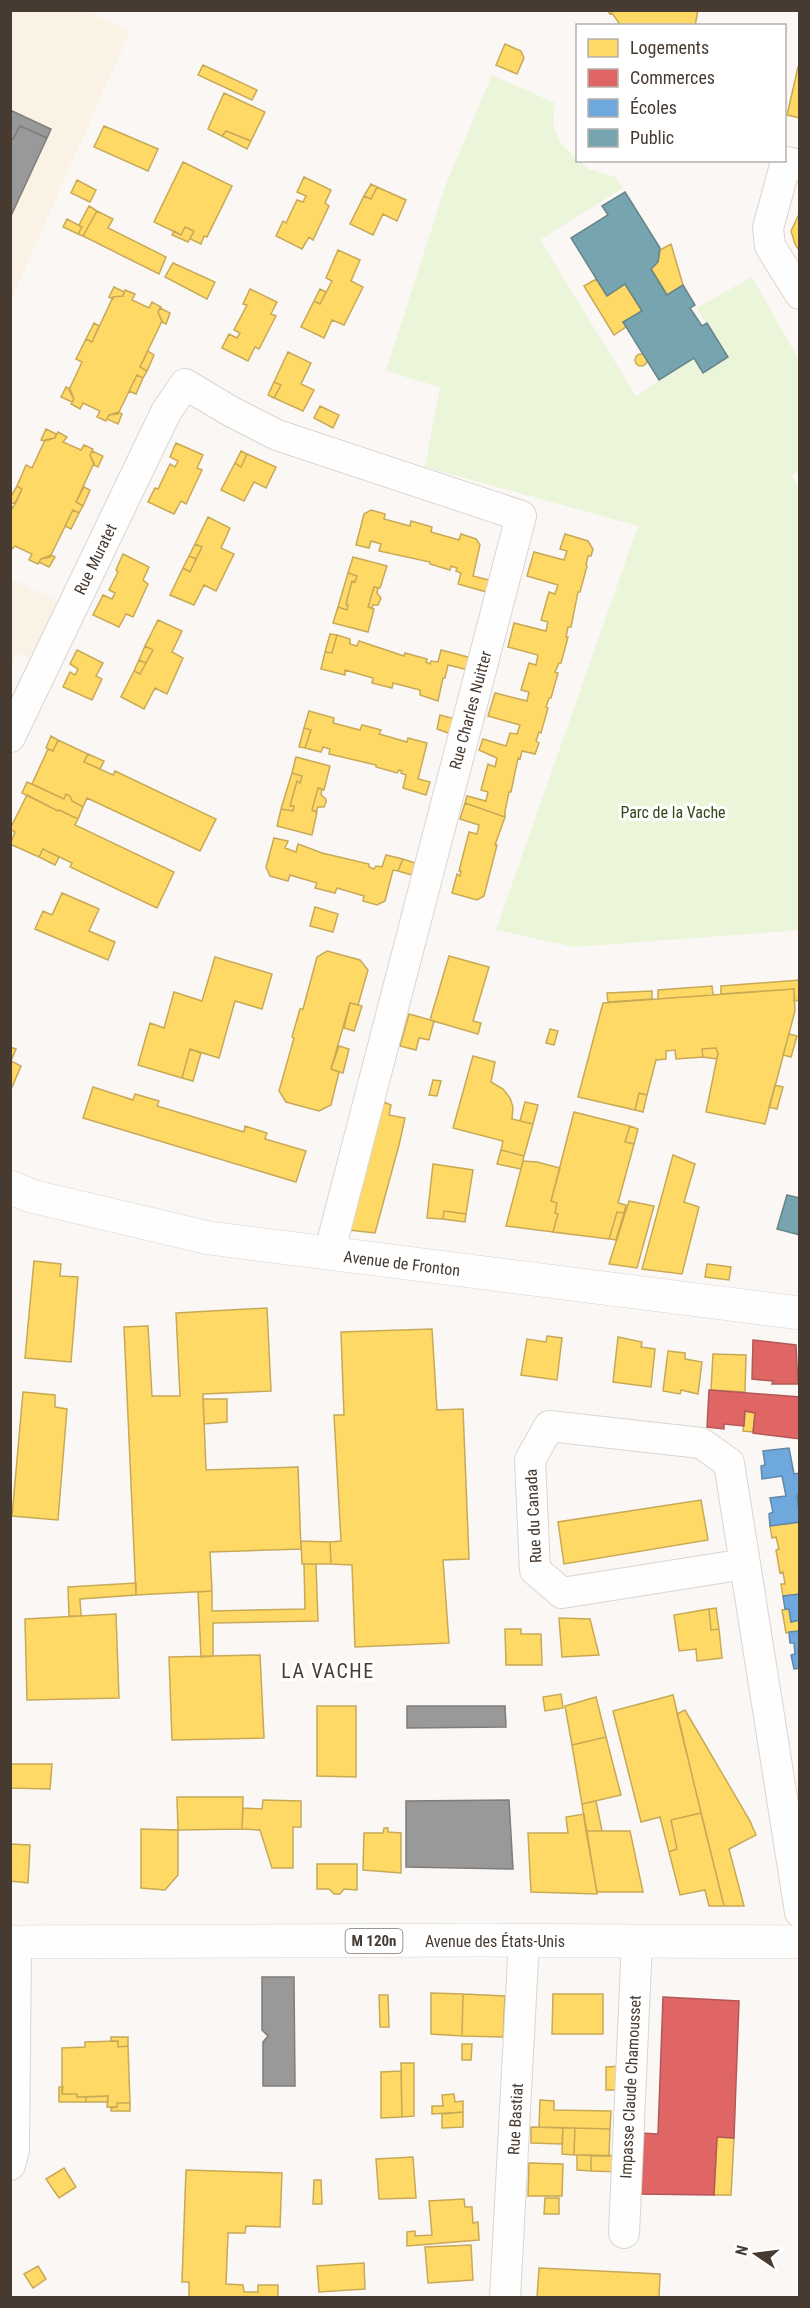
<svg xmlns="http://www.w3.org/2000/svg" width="810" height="2308" font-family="'Roboto Condensed',sans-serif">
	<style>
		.industrial { fill: #f9f2e5 }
		.green { fill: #eaf5d9 }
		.homes { fill: #ffd966; stroke: #c8a956; stroke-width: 1.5 }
		.shops { fill: #e06666; stroke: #b25956; stroke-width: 1.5 }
		.schools { fill: #6fa8dc; stroke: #6387a9; stroke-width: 1.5 }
		.public { fill: #76a5af; stroke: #688589; stroke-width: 1.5 }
		.industry { fill: #999; stroke: #807c7a; stroke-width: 1.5 }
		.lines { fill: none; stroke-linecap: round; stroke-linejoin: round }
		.minor-casing { stroke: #dcd5cf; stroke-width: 32 }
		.tertiary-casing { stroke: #dcd5cf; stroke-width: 34 }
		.primary-casing { stroke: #dcd5cf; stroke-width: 34 }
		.minor { stroke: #fefefe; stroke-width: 30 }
		.tertiary { stroke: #fefefe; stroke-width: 33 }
		.primary { stroke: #fefefe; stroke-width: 33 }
		.labels { text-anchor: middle; stroke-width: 6; stroke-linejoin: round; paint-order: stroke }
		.shield { fill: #fff; stroke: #7e756f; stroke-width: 1.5 }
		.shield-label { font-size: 15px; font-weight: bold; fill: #463a31 }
		.street-label { font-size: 16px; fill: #463a31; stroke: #fff }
		.park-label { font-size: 16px; fill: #334615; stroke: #fff }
		.quarter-label { font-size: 20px; letter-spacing: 1.5px; fill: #463a31; stroke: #fff }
	</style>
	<rect width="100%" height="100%" fill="#faf7f5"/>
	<path class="industrial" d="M11,11H87L130,31L11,300Z
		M11,579L60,602L36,660L16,653L11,666Z"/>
	<path class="green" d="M492,75L555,103L553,125L561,144L588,169L615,177L623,188L540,240L636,396L694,358L728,357L696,308L752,277L799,360V470L792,476L800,489L799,930L574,947L496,930L638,526L425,467L440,387L386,371L446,184Z"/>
	<path class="homes" d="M607,10H698L695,26H621L612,13L610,14Z
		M505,44L521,51L524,58L517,74L496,65Z
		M203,65L257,90L252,100L198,75Z
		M798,67L800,68V118L787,115Z
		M224,93L265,112L251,141L226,131L222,136L208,129Z
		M104,126L158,149L148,171L94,147Z
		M226,131L251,141L247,149L222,136Z
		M183,162L232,186L207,237L204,236L201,244L190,239L194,231L185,227L181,235L154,222Z
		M304,177L331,190L325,203L329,206L313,240L309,237L302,249L276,236L283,221L286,223L297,200L303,202L306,196L297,192Z
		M77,180L96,190L90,202L71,193Z
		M371,184L377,187L371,199L364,196Z
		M377,187L406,200L397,221L383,214L373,235L350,224L364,196L371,199Z
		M89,206L97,211L83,236L78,234L82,227L79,225Z
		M97,211L113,219L108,228L166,257L159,274L83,236Z
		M800,212V252L795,244L791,231Z
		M67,219L82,227L78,234L63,227Z
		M185,227L194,231L188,242L172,235L174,231L181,235Z
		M671,244L683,285L667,295L651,269L658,262L660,250Z
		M338,250L360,260L351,281L363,287L344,325L332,320L324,338L301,327L314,301L320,304L332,281L326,278Z
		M173,263L215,282L207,299L165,277Z
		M596,279L607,296L625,284L642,311L623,322L626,327L614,335L584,286Z
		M114,287L124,292L123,296L113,297V299L109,297Z
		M250,289L277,302L271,314L276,316L259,349L255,347L248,361L222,348L229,334L237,338L240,333L234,330L247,305L243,304Z
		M320,289L326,292L320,304L314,301Z
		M125,290L135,294L132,300L149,308L152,302L161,307L158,312L162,321L140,367L147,371L143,378L137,375L118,414L109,415L106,421L97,417L100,411L83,403L80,409L71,404L74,399L69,390L82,362L76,359L86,339L92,342L113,297L123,296Z
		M160,308L170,313L166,324L162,322L158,312Z
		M94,323L99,326L92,342L86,339Z
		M148,351L154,355L147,371L140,367Z
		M288,352L311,363L301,384L314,390L303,411L274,398L281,385L274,382Z
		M635 360a6 6 0 1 1 12 0a6 6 0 1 1-12 0Z
		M137,375L143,378L136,394L129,391Z
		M274,382L281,385L274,398L268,395Z
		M66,387L70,389L74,399L72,402L61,397Z
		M320,406L339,415L333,428L314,418Z
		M119,412L122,414L118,424L107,419L109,415Z
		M46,429L56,434L55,438L45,441L41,440Z
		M58,432L67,437L63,442L81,450L84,445L93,449L90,455L94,463L76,502L83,506L79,513L73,510L50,557L41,559L38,564L29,560L32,554L15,546L10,551V513L22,489L17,486L26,465L32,468L45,440L55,438Z
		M176,443L203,455L197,468L202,470L186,504L181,501L174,514L148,502L155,488L158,489L170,464L175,467L178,461L170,457Z
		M92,451L103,456L98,467L94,465L90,455Z
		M241,451L247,454L241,467L235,463Z
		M247,454L276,467L266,488L254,482L244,501L221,490L235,463L241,467Z
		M17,486L22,489L15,504L10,502V498Z
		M84,487L90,490L83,506L76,502Z
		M73,510L79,513L71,529L65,526Z
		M371,510L385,514L384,519L410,526L411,521L432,527L431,532L459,540L461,534L476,539L480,545L473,576L493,581L490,593L458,584L461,573L456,571L457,568L451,566L450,570L430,564V562L379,551L381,544L371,541L369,548L356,545L364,514Z
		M208,517L230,528L221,548L234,554L216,591L204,585L194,605L170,595L183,568L190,572L202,547L195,544Z
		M565,534L588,541L593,549L591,556H588L586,565L587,566L580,592H578L571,627H568L566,637H568L561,663H559L555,672L558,673L551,698H549L546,707L548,708L541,733L539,732L536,741L539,743L535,754L522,751L520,759L518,758L511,792H509L505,811V817L465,803L467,796L486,801L488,792L481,790L488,764L495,767L497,758L479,750L483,739L506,746L510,733L517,734L520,725L488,716L495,693L527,701L529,692L521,690L529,663L536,665L538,655L508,647L514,623L546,631L548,622L541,620L549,592L555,594L558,585L527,576L534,552L564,560L567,551L560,549Z
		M195,544L202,547L196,559L189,556Z
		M123,554L149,567L143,580L148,584L133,617L126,614L119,627L93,615L103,595L112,599L115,593L109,590L118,572L116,570Z
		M51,555L55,557L49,567L39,562L41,559Z
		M189,556L196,559L190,572L183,568Z
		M353,557L387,566L380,588L374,587L368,607L374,609L368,632L333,623L338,607L347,610L348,605L346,604L352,581L355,582L357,576L348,573Z
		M348,573L357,576L355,582L352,581L346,604L348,605L347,610L338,607Z
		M374,587L378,588L377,593L381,598L378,605H373L372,608L368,607Z
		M158,620L182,631L172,652L183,658L167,694L155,688L144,709L121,697L134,671L140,674L146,663L153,650L145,646Z
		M330,634L337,635L332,653L325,652Z
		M337,635L350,639V644L357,646L359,641L404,656L405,653L427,659L426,662L430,664L431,661L438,662L441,650L472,658L469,670L448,665L445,678H443L438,701L420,695V690L393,683L392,688L372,683L373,678L345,670V675L321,669L325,652L332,653Z
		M145,646L153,650L146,663L139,660Z
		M77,650L103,663L96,676L102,679L92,700L63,687L70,672L75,675L78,669L70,664Z
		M139,660L146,663L140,674L134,671Z
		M309,711L334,718L333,723L360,730L362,725L381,730L379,734L407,742L408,738L427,743L418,779L430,782L426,795L403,788L406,775L401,773L402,771L399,770L397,773L376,767V765L329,754L330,749L323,747L321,752L305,748L311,730L304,728Z
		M440,715L455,719L451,734L437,729Z
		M304,728L311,730L305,748L299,747Z
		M51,736L58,740L53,751L46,748Z
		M58,740L88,754L84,762L113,775L115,771L216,819L200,851L87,798L83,807L72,801L70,796L66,794L64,799L32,784L48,749L53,751Z
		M88,754L104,761L100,769L84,762Z
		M296,757L330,766L324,790L318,788L312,810L317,812L312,835L277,826L281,809L293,811L294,806H290L297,781L300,783L302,776L292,773Z
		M292,773L302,776L300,783L297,781L290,806H294L293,811L281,809Z
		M27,782L64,799L66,794L70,796L72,801L83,807L78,819L59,810L58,811L22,793Z
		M318,788L322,789L321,795L326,799V802L324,807H318L316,812L312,810Z
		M27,795L58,811L59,810L78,819L75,825L174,872L157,908L70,867L72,863L43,849L39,857L10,844L15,832L10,829Z
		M465,803L505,817L495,845H497L484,896L477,900L452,893L457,874L460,876L461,871H459L469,832L477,834L479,825L460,819Z
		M274,838L288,841L285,848L296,852L298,844L322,853L369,864V867L374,869L376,866L382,867L386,855L403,859L398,871L393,870L385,901L377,905L363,901L364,896L337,888L335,893L315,888L317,883L290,875L288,881L270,876L266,867Z
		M43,849L59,857L55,865L39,857Z
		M403,859L415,863L412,875L398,871Z
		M62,893L99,909L89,931L115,942L108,960L35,929L43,911L52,915Z
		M315,907L338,914L333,932L310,926Z
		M327,951L360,960L368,970L358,1005L350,1003L331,1069L339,1072L331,1105L319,1111L286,1102L279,1091L294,1038L292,1037L300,1009H303L317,957Z
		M449,956L489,967L473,1021L481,1023L478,1034L430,1020Z
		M215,957L272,974L262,1009L235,1001L219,1058L190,1049L182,1078L138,1065L150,1023L164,1028L174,992L202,1001Z
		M800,980V1000L794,1001V989L721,994V986Z
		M712,986L713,995L658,999V990Z
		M794,989L795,1011L765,1124L706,1112L718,1053L716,1048L702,1049L703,1057L676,1059L675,1050L666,1051V1059L656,1060L647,1095L639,1093L635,1110L578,1097L603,1003Z
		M652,991V999L608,1002L607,993Z
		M350,1003L362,1006L354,1031L344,1028Z
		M409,1014L434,1021L429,1040L419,1038L416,1050L400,1046Z
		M550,1029L558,1031L554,1045L546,1043Z
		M789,1034L797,1036L791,1057L783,1055Z
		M339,1046L349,1049L343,1073L331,1069Z
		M10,1047L16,1049L11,1061L21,1066L10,1092Z
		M716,1048L718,1053L717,1059L703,1057L702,1049Z
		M190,1049L201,1053L193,1081L182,1078Z
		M473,1056L495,1062L491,1082L503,1089L510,1098L513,1107L512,1119L533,1124L524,1156L501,1150L503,1141L453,1128Z
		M433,1080L441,1081L437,1096L429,1095Z
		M775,1085L783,1087L777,1109L769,1107Z
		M93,1087L133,1100L135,1094L159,1101L157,1106L244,1132L245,1126L267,1133L265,1139L306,1151L296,1182L83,1118Z
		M639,1093L647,1095L643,1112L635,1110Z
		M384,1102L391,1105L389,1115L405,1118L399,1145L375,1233L349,1230Z
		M525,1102L538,1105L533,1124L520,1121Z
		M574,1112L630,1126L625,1142L634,1144L618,1203L626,1205L624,1213L617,1212L609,1239L553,1232L558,1214L555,1213L557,1203L551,1201Z
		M630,1126L638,1129L634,1144L625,1142Z
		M501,1150L524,1156L521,1169L497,1164Z
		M673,1155L695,1164L684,1202L699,1207L682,1274L642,1269Z
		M523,1161L537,1162L560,1168L551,1201L557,1203L555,1213L558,1214L553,1232L506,1226Z
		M433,1164L473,1170L466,1214L444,1211L443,1219L427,1218Z
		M629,1201L654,1206L637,1268L609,1264Z
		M444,1211L466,1214L465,1222L443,1219Z
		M617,1212L624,1213L616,1240L609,1239Z
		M34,1261L61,1264L60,1276L78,1277L71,1362L25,1358Z
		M707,1264L731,1267L729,1280L705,1277Z
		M267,1308L271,1391L203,1394L206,1470L298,1467L301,1549L210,1552L212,1591L136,1595L124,1327L148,1326L152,1396H180L176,1313Z
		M432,1329L437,1410L463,1409L469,1559L443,1560L449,1643L355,1647L352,1565L331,1564L330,1542L341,1541L334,1415H344L341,1332Z
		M547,1336L562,1338L557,1380L521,1375L527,1339L546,1342Z
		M618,1337L642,1342L641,1347L655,1349L651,1387L613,1382Z
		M668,1351L685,1353V1359L702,1362L698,1394L681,1390L680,1394L663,1391Z
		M713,1354L746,1355L745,1392L711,1390Z
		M23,1392L55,1395V1407L67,1409L58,1520L12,1516Z
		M203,1399H227V1422L204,1424Z
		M745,1411L755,1413L753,1432L743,1431Z
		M701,1500L708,1540L564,1564L558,1522Z
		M800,1522V1594L783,1596L781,1584H785L783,1572L780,1573L776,1550L779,1549L776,1537L772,1538L770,1526Z
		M301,1541L330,1542L331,1564H302Z
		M304,1564H316L318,1621L213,1623V1656L201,1657L198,1592L212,1591V1611L305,1609Z
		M136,1583V1595L80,1599L81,1616H69L68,1587Z
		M716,1608L719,1629L711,1630L709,1609Z
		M709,1609L711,1630L719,1629L722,1658L697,1661L696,1649L679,1651L674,1615Z
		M789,1609L791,1622L800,1620V1631L786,1633L782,1610Z
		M116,1614L119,1698L27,1700L25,1619Z
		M559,1618L590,1619L599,1655L562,1657Z
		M505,1629H521V1634H541L542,1665H506Z
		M260,1655L264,1738L172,1740L169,1657Z
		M561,1694L563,1708L545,1711L543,1697Z
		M673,1695L701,1813L671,1820L677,1849L669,1852L660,1817L641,1822L613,1711Z
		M596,1697L606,1737L572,1745L565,1706Z
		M317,1706H356V1777L317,1776Z
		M685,1710L750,1821L756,1835L729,1849L744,1906H724L677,1714Z
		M606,1737L621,1795L582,1804L572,1745Z
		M10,1764H52L50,1789L10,1788Z
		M177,1797H243L242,1829L178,1830Z
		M263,1800L301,1801V1827H293V1868H272L260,1830L242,1829L243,1808L262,1809Z
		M596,1801L602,1831H586L582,1804Z
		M701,1813L724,1906H709L705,1890L680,1895L669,1852L677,1849L671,1820Z
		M584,1814L597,1894L531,1892L528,1833H568L566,1817Z
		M384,1828H388V1832L401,1833V1873L363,1870L364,1833H383Z
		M141,1829L178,1830V1875L165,1890L141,1888Z
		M586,1831H630L643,1892H597Z
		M10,1844L30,1845L28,1883L10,1881Z
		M317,1864H357V1890L344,1889L340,1894H334L329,1889H317Z
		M431,1993L463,1994L462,2036L431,2034Z
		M463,1994L505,1996L503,2037L462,2036Z
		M553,1994H603V2034H552Z
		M379,1995H388L389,2027H380Z
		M111,2037H128V2046L118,2047V2041H111Z
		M118,2041V2047L128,2046L130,2103H117V2107H107L108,2096L77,2097V2094H62V2048L85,2047V2042Z
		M462,2044H472L471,2060H462Z
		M401,2063H414V2116L402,2117Z
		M622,2066L621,2090H606V2067Z
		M401,2071L402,2117L381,2118V2072Z
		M59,2087H63L62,2094H77V2097H86V2102H59Z
		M454,2094L455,2102L463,2101V2112L432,2114V2106H443L442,2095Z
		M108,2096V2102H86V2097Z
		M540,2100L554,2101V2110L611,2111L610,2129L539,2127Z
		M117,2103H130V2111H111V2108L117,2107Z
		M463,2112V2127L442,2128V2114Z
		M531,2127L563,2128L562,2144L531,2143Z
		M563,2128H575L574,2155L562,2154Z
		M575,2128L610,2129L609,2156L574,2155Z
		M717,2137L734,2138L731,2195H714Z
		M577,2155H591V2171L577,2170Z
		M591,2155L621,2156L620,2172L591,2171Z
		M413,2157L416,2198L379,2199L376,2159Z
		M529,2163L563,2164L562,2196H528Z
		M64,2168L76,2187L59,2198L46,2179Z
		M186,2170L282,2173L280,2227L246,2226L245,2233H228L226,2284L243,2285L244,2292H258V2285H278V2298H189V2282H182Z
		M314,2180H321L322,2204H313Z
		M545,2198H559V2214H544Z
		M464,2199L465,2207H472L473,2223L478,2222L479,2240L407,2246V2232L415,2231V2236L432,2235L429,2201Z
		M471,2245L473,2280L428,2283L425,2247Z
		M364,2263L365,2289L319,2292L317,2266Z
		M38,2266L46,2279L33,2288L24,2274Z
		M539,2268L660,2274L659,2298H537Z"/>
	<path class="shops" d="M753,1340L796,1345L798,1384H772L773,1381L752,1379Z
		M709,1390L800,1397V1439L753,1433L755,1413L745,1411L744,1426L724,1424V1429L707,1427Z
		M663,1997L739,2001L734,2138L717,2137L714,2195L638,2194L640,2133L658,2134Z"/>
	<path class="schools" d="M789,1448L794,1474L800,1473V1494L797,1495L800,1522L770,1526L769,1514L773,1512L770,1498L786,1496L782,1476L762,1479L761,1466L765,1465L763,1451Z
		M800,1594V1620L791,1622L789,1609H785L783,1596Z
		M800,1631V1668L794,1669L791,1655L795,1654L794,1643H790L789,1632Z"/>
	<path class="public" d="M625,192L660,248L658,262L651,269L667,295L683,285L695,305L690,308L702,326L707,323L728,357L703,373L694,358L659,380L623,322L642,311L625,284L607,296L571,238L608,215L602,206Z
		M787,1195L800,1198V1235L777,1229Z"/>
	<path class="industry" d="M10,110L51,129L47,138L20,126L13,139L10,138Z
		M20,126L47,138L10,218V138L13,139Z
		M407,1706H505L506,1727L407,1728Z
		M509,1800L513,1869L406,1867V1801Z
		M262,1977H294L295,2086H263V2042L268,2036L262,2030Z"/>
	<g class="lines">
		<defs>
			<path id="minor" d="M800,165L786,162L768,228L770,246L800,294
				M10,737L166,412L185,384L230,411L277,435L521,516L329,1254
				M745,1564L562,1593L535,1570L530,1460L549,1426L701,1443L729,1463L800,1912
				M10,2165L14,2150L16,1942
				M624,2233L637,1941
				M505,2298L524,1940"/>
			<path id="tertiary" d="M10,1187L31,1196L209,1238L800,1313"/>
			<path id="primary" d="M10,1942L486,1940L800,1942"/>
		</defs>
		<use href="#minor" class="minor-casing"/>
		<use href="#tertiary" class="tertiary-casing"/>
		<use href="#primary" class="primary-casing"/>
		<use href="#minor" class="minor"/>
		<use href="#tertiary" class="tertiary"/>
		<use href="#primary" class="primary"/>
	</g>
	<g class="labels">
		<rect class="shield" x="345.5" y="1929" width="57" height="24" rx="4.5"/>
		<g class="shield-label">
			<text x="374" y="1946">M 120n</text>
		</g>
		<g class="street-label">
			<text transform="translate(95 559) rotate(-64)" y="6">Rue Muratet</text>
			<text transform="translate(470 710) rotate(-75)" y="6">Rue Charles Nuitter</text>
			<text transform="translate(402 1263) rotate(7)" y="6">Avenue de Fronton</text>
			<text transform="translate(533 1516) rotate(-93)" y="6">Rue du Canada</text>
			<text x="495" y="1947">Avenue des États-Unis</text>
			<text transform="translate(630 2087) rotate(-87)" y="6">Impasse Claude Chamousset</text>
			<text transform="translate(515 2119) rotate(-87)" y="6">Rue Bastiat</text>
		</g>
		<g class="park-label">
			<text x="673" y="818">Parc de la Vache</text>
		</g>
		<g class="quarter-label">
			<text x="328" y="1678">LA VACHE</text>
		</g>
	</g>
	<rect width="810" height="2308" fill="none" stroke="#463a31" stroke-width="24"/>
	<rect x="576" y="24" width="210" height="138" fill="#ffffff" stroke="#b5b0ad" stroke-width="1.5"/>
	<rect x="588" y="39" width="30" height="18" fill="#ffd966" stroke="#b5b0ad" stroke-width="1.5"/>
	<text x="630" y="54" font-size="18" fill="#463a31">Logements</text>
	<rect x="588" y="69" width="30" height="18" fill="#e06666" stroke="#b5b0ad" stroke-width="1.5"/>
	<text x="630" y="84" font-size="18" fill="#463a31">Commerces</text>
	<rect x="588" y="99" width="30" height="18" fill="#6fa8dc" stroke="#b5b0ad" stroke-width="1.5"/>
	<text x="630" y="114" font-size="18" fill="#463a31">Écoles</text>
	<rect x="588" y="129" width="30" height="18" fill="#76a5af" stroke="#b5b0ad" stroke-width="1.5"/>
	<text x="630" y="144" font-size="18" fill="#463a31">Public</text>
	<g transform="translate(756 2254) rotate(284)" stroke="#ffffff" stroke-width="4.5" paint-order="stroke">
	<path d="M0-4.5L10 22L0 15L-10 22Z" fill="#463a31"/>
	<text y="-9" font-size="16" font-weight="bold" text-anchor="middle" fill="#463a31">N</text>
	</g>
</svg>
